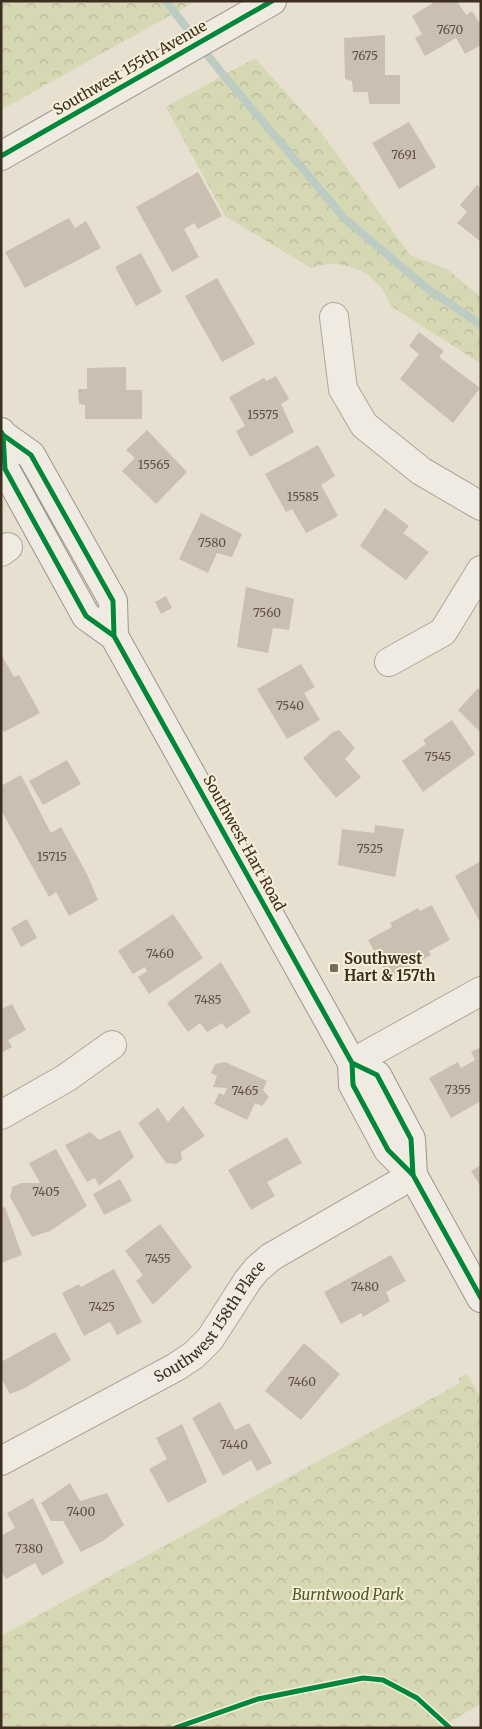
<svg xmlns="http://www.w3.org/2000/svg" width="482" height="1729" font-family="Merriweather,serif">
	<style>
		.forest { fill: url(#forest-crowns) }
		.lines { fill: none; stroke-linecap: round; stroke-linejoin: round }
		.stream { stroke: #bcccc2; stroke-width: 8 }
		.building { fill: #cbbfb2 }
		.street-casing { stroke: #ada599; stroke-width: 30 }
		.secondary-casing { stroke: #9c958a; stroke-width: 30 }
		.street { stroke: #efebe3; stroke-width: 28 }
		.secondary { stroke: #efebe3; stroke-width: 28 }
		.cycleway-casing { stroke: #f7eed8; stroke-width: 8 }
		.cycleway { stroke: #00873e; stroke-width: 5 }
		.poi-dot { fill: #786c5e; stroke: #f7eed8; stroke-width: 2 }
		.labels { text-anchor: middle; stroke-width: 4; stroke-linejoin: round; paint-order: stroke }
		.number-label { font-size: 12px; fill: #605244 }
		.street-label { font-size: 15px; fill: #3d2e20; stroke: #f7eed8 }
		.poi-label { font-size: 15px; font-weight: bold; fill: #3d2e20; stroke: #f7eed8; text-anchor: start }
		.park-label { font-size: 15px; font-style: italic; fill: #4d5a26; stroke: #f7eed8 }
	</style>
	<defs>
		<pattern id="forest-crowns" width="20" height="18" patternUnits="userSpaceOnUse" patternTransform="scale(1.25)"><rect width="20" height="18" fill="#d6d7b3"/><path d="M2 6a3 3 0 1 1 6 0M12 15a3 3 0 1 1 6 0" fill="none" stroke="#b9b99a"/></pattern>
	</defs>
	<rect width="100%" height="100%" fill="#e7e0d1"/>
	<path class="forest" d="M1,1H196L1,110Z
		M255,58L320,131L410,255L447,269L481,297V364L391,306L382,288L367,274L355,268L338,264H327L311,268L225,216L166,107Z
		M467,1374L481,1398V1704L439,1728H1V1636L460,1383L458,1379Z"/>
	<g class="lines">
		<path class="stream" d="M166,1L195,39
			M202,48L221,72L345,219L428,289L481,325"/>
	</g>
	<path class="building" d="M436,1H457L466,15L472,11L481,25V45L465,54L456,38L425,56L415,38L422,34L412,16Z
		M385,35V75H400V104H369L368,92H353L352,81L345,79L344,38Z
		M409,122L436,167L399,189L372,143Z
		M198,172L222,216L198,229L194,223L184,229L199,257L172,272L136,207Z
		M477,185L481,188V242L457,223L467,212L460,205Z
		M69,218L75,228L86,221L101,248L25,288L5,252Z
		M141,253L162,292L136,306L115,267Z
		M217,278L255,344L222,362L185,296Z
		M419,332L444,351L439,357L480,388L453,423L400,379L419,354L409,346Z
		M126,367V390H142V419H85V405L79,404L78,389H87V368Z
		M276,376L289,399L281,404L294,432L250,457L236,431L245,426L229,397L264,378L266,381Z
		M147,430L187,472L156,504L122,471L135,458L126,450Z
		M318,445L335,476L321,485L338,516L306,533L292,509L286,512L265,474Z
		M385,508L409,526L403,533L429,552L406,580L360,546Z
		M201,513L242,534L232,557L217,553L208,573L179,559Z
		M246,587L294,599L289,630L273,628L268,653L237,647Z
		M166,596L172,608L161,614L155,602Z
		M1,654L14,677L19,675L40,713L4,732L1,727Z
		M301,664L315,687L304,693L320,720L287,739L257,689Z
		M478,688L481,691V733L458,710Z
		M452,720L475,754L423,792L402,761L426,744L423,740Z
		M339,730L355,748L345,759L361,777L336,798L303,758L333,732Z
		M67,760L81,784L43,805L29,781Z
		M21,775L51,833L61,827L87,874L98,900L69,916L56,892L49,897L1,810V786Z
		M375,825L404,829L395,877L338,865L342,829L374,833Z
		M481,861V924L455,876Z
		M432,905L450,940L429,951L431,955L389,978L368,940L392,927L390,923L418,908L420,911Z
		M173,914L203,958L149,994L138,977L147,971L145,967L133,974L118,951Z
		M27,919L37,938L21,947L11,928Z
		M221,962L251,1012L226,1029L222,1023L207,1032L200,1023L188,1032L167,1003Z
		M12,1004L26,1030L8,1040L12,1047L1,1053V1009Z
		M481,1047V1101L451,1118L429,1078L458,1062L461,1068L475,1060L471,1052Z
		M225,1062L267,1081L263,1090L269,1097L262,1106L255,1103L247,1120L214,1104L219,1093L224,1095L227,1088L213,1087L217,1076L211,1073L215,1064Z
		M183,1106L205,1136L181,1152L182,1160L176,1164L166,1163L138,1123L158,1108L168,1122Z
		M120,1130L134,1157L99,1186L95,1178L87,1182L65,1145L90,1132L99,1140Z
		M287,1137L302,1163L267,1182L275,1196L251,1210L228,1170Z
		M56,1149L87,1206L50,1231L32,1237L10,1197L12,1187L21,1183H40L29,1163Z
		M481,1165V1187L471,1171Z
		M120,1179L132,1201L104,1215L93,1194Z
		M5,1207L22,1255L1,1263V1208Z
		M160,1224L192,1267L153,1305L136,1281L143,1275L125,1251Z
		M391,1255L406,1281L386,1292L390,1301L363,1317L361,1313L341,1324L324,1292Z
		M114,1269L142,1322L117,1335L110,1322L84,1336L62,1293L79,1284L81,1287Z
		M55,1332L71,1360L25,1388L10,1394L1,1378V1362Z
		M304,1343L340,1374L301,1420L265,1391Z
		M220,1402L235,1430L249,1423L272,1463L257,1471L251,1460L223,1476L192,1418Z
		M182,1424L207,1482L168,1503L149,1469L167,1459L156,1438Z
		M70,1483L80,1501L107,1493L124,1525L103,1541L81,1552L63,1521H51L41,1503Z
		M33,1498L64,1563L42,1576L35,1563L6,1579L1,1571V1536L15,1528L7,1513Z"/>
	<g class="lines">
		<defs>
			<g id="street">
				<path d="M334,317L343,389L364,425L421,471L481,506"/>
				<path d="M1,552L8,547"/>
				<path d="M389,662L443,632L481,570"/>
				<path d="M352,1063L481,991"/>
				<path d="M1,1115L66,1078L112,1045"/>
				<path id="s1" d="M1,1461L176,1367L194,1355L210,1339L248,1280L257,1269L271,1257L413,1175"/>
			</g>
			<path id="secondary" d="M1,156L272,1
				M1,432L3,435L5,469L86,616L114,636L352,1063L353,1085L388,1150L413,1175L481,1298
				M3,435L31,455L113,601L114,636
				M352,1063L377,1075L411,1139L413,1175"/>
		</defs>
		<use href="#street" class="street-casing"/>
		<use href="#secondary" class="secondary-casing"/>
		<use href="#street" class="street"/>
		<use href="#secondary" class="secondary"/>
		<defs>
			<path id="cycleway" d="M1,156L272,1
				M1,432L3,435L5,469L86,616L114,636L352,1063L353,1085L388,1150L413,1175L481,1298
				M3,435L31,455L113,601L114,636
				M352,1063L377,1075L411,1139L413,1175
				M175,1728L258,1699L363,1678L383,1680L417,1698L450,1728"/>
		</defs>
		<use href="#cycleway" class="cycleway-casing"/>
		<use href="#cycleway" class="cycleway"/>
	</g>
	<rect class="poi-dot" x="329" y="963" width="10" height="10" rx="2.5"/>
	<g class="labels">
		<g class="number-label">
			<text x="450" y="34">7670</text>
			<text x="365" y="60">7675</text>
			<text x="404" y="159">7691</text>
			<text x="263" y="419">15575</text>
			<text x="154" y="469">15565</text>
			<text x="303" y="501">15585</text>
			<text x="212" y="547">7580</text>
			<text x="267" y="617">7560</text>
			<text x="290" y="710">7540</text>
			<text x="438" y="761">7545</text>
			<text x="370" y="853">7525</text>
			<text x="52" y="861">15715</text>
			<text x="160" y="958">7460</text>
			<text x="208" y="1004">7485</text>
			<text x="458" y="1094">7355</text>
			<text x="245" y="1095">7465</text>
			<text x="46" y="1196">7405</text>
			<text x="158" y="1263">7455</text>
			<text x="365" y="1291">7480</text>
			<text x="102" y="1311">7425</text>
			<text x="302" y="1386">7460</text>
			<text x="234" y="1449">7440</text>
			<text x="81" y="1516">7400</text>
			<text x="29" y="1553">7380</text>
		</g>
		<g class="street-label">
			<text transform="translate(130 68) rotate(-30)" y="5">Southwest 155th Avenue</text>
			<text transform="translate(244 843) rotate(61)" y="5">Southwest Hart Road</text>
			<text dy="5" stroke="none"><textPath href="#s1" startOffset="255">Southwest 158th Place</textPath></text>
		</g>
		<g class="poi-label">
			<text x="344" y="964">Southwest<tspan x="344" dy="17">Hart &amp; 157th</tspan></text>
		</g>
		<g class="park-label">
			<text x="348" y="1600">Burntwood Park</text>
		</g>
	</g>
	<rect width="482" height="1729" fill="none" stroke="#3d2e20" stroke-width="5"/>
</svg>
